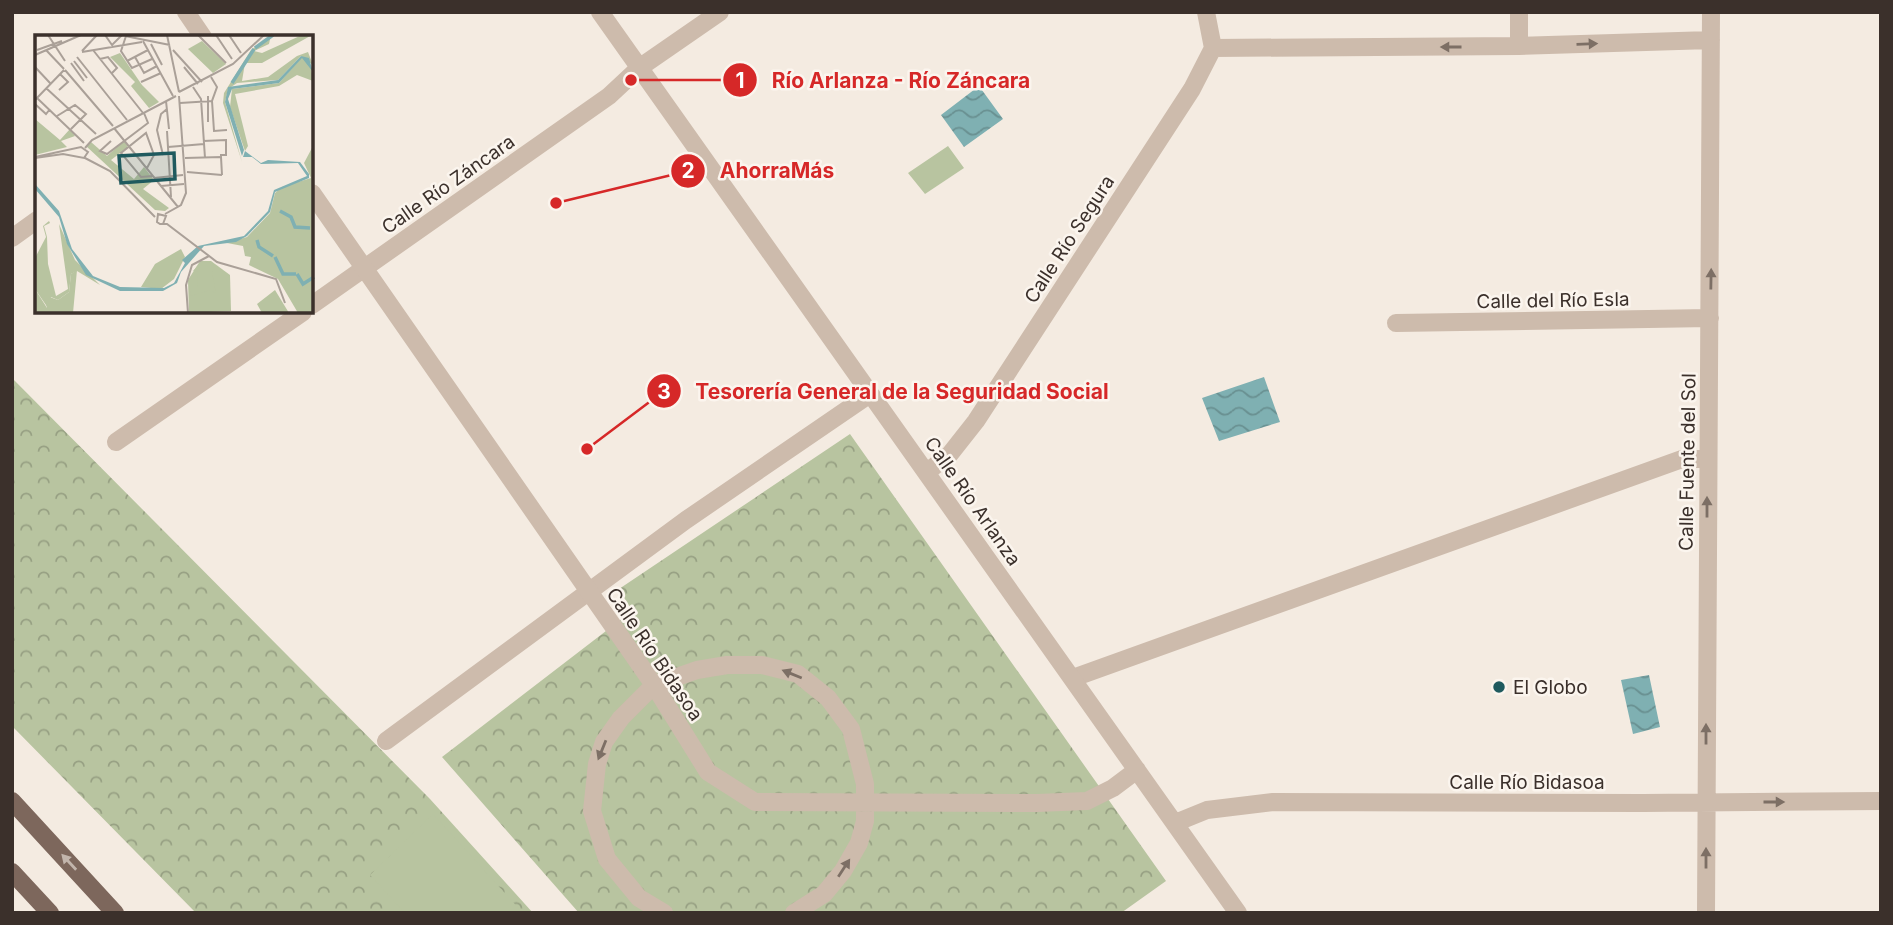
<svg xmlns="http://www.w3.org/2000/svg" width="1893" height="925" font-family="Inter,sans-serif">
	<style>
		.park { fill: url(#park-crowns) }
		.pitch { fill: #b8c4a0 }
		.water { fill: url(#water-waves) }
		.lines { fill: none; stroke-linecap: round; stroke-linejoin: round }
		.pedestrian { stroke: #cdbbac; stroke-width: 18 }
		.minor { stroke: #cdbbac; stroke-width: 18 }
		.primary { stroke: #7d675c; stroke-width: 18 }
		.oneway { fill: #7d6f65 }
		.oneway2 { fill: #c2b5ac }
		.poi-dot { fill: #1f5a5e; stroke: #fbf5ee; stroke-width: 2.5 }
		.labels { text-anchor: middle; stroke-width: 5; stroke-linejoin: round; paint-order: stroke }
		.street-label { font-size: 19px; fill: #3b302b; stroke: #fbf5ee }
		.poi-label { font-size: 19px; fill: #3b302b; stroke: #fbf5ee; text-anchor: start }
		.inset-river { fill: none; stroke: #7fb0b2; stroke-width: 3.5 }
		.inset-road { fill: none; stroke: #aaa098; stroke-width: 2 }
		.view { fill: #1f5a5e; fill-opacity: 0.15; stroke: #1f5a5e; stroke-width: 3.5 }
		.inset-edge { fill: none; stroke: #3b302b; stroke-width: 3.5 }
		.leader { fill: none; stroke: #d62828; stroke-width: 2.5 }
		.callout-dot { fill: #d62828; stroke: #fbf5ee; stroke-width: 2.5 }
		.mark-label { font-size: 21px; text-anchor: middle; font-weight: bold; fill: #fff }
		.callout-label { font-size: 21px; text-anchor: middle; font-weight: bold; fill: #d62828; stroke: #fbf5ee; stroke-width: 5; stroke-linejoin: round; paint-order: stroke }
	</style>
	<defs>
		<pattern id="park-crowns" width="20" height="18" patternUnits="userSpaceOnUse" patternTransform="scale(1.75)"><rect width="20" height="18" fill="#b8c4a0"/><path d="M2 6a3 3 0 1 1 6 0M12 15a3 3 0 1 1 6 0" fill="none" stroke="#97a083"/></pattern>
		<pattern id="water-waves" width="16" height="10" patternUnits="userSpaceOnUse" patternTransform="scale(1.75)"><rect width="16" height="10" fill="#7fb0b2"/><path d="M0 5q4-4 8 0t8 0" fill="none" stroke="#699091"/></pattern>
	</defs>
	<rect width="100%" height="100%" fill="#f4ebe1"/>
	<path class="park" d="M12,378L430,799L533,913H196L12,726Z
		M850,434L1166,881L1121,913H579L442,757L632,611L619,589Z"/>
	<path class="pitch" d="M948,146L964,168L925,194L908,173Z
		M433,814L523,913H405L370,875Z"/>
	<path class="water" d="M979,86L1003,119L964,147L941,115Z
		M1264,377L1280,422L1219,441L1202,398Z
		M1649,675L1660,727L1633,734L1621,680Z"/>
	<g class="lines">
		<path class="pedestrian" d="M312,305L609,96L639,68
			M116,442L303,312
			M1073,678L1682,459H1707
			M386,741L686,520L870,394"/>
		<path class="minor" d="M186,12L203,37
			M600,12L1238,913
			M1519,46V12
			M1213,48L1519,46L1711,40
			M639,68L720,12
			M312,193L654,685L708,772L755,802L1037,803L1087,801L1113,788L1137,770
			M12,238L37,220
			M1396,323L1710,318
			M927,472L950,454L976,421L1192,89L1213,48L1206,12
			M1175,823L1207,810L1273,802L1643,803L1881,801
			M664,913L639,898L607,859L592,811L597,764L604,742L621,718L654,685L697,670L727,665H762L798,674L828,698L851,729L865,784V821L859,843L843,871L824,894L794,913
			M1706,913L1711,12"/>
		<path class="primary" d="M12,801L115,913
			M12,872L50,913"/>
	</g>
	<defs><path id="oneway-solid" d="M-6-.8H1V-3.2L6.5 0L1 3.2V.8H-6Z" transform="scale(1.75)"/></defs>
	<g class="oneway">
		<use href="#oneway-solid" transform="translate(1587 44) rotate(-2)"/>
		<use href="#oneway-solid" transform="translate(1451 47) rotate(180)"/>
		<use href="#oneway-solid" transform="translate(1711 279) rotate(-89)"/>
		<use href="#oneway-solid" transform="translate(1707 507) rotate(-90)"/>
		<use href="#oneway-solid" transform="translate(792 674) rotate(-158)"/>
		<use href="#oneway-solid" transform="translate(1706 734) rotate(-90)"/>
		<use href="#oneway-solid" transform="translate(602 750) rotate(112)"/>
		<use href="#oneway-solid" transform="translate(1774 802)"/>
		<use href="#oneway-solid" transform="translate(1706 858) rotate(-90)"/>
		<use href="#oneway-solid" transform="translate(844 868) rotate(-57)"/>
	</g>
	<use class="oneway2" href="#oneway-solid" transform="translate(69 862) rotate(-133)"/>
	<circle class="poi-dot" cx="1499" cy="687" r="7"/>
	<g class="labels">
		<g class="street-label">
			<text transform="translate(448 184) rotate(-35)" y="7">Calle Río Záncara</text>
			<text transform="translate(1069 239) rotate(-57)" y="7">Calle Río Segura</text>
			<text transform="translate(1553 300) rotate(-1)" y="7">Calle del Río Esla</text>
			<text transform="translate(1687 462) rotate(-89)" y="7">Calle Fuente del Sol</text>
			<text transform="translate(973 501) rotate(55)" y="7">Calle Río Arlanza</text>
			<text transform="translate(655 654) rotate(56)" y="7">Calle Río Bidasoa</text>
			<text x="1527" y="789">Calle Río Bidasoa</text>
		</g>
		<g class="poi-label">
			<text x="1513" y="694">El Globo</text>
		</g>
	</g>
	<g transform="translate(35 35)">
		<rect width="278" height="278" fill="#f4ebe1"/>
		<path d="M267,0H277L227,28H210L219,16L227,18ZM14,186L15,188L9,191L12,202L13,229L21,261L33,254L24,189L40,225L65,250L42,236L36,239L34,257L23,265L16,262L13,273L0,254V223L11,202L8,191Z" fill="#b8c4a0"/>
		<path d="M236,0L234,9L219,16L210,28L207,46L233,42L262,21L273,17L278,30L266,21L243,45L202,48L193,54L190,67L207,127L188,68L189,58L216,15ZM267,22L276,32L278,46L262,40L244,51L200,59L213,111L210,116L195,72L197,54L244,48ZM42,235L38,278H0V254L12,273L9,260L23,265L34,257L36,239ZM240,255L254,278H227L222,269Z" fill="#b8c4a0"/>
		<path d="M165,226H176L195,240L196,276L154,278L153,245Z" fill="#b8c4a0"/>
		<path d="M167,6L191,29L178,38L153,14ZM85,18L107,50L124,67L114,73L96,51L100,47L75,22ZM0,84L25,105L35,94L40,101L26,106L32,112L0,120ZM89,106L93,112L76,125L99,144L109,132L119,145L108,154L134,173L130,176L120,175L51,111L56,107L72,121ZM278,111V278H263L243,244L214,230L216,222L210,221L208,211L192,208L212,202L235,178L240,158L247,152L276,143L269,128ZM146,214L150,222L139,244L126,254L106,252L120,229Z" fill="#b8c4a0"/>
		<path d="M166,227L176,228L183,234L179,231L177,237L181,259L176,255L156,261L155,256H162L163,237L158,236Z" fill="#b8c4a0"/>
		<path d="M266,21L274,23L278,37L267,23L244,48L197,54L193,64L209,115L207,121L190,67L193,52L243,45ZM210,116L226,128L233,125L265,127L274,139V143L240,157L235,177L212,201L201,207L169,211L146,237L142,248L128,256H85L51,240L32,209L24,182L0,154V149L24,176L37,214L58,241L85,252L129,253L139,248L150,228L147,225L163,211L209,201L233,176L239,155L272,141L263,128L226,129L217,122H208Z" fill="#7fb0b2"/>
		<path class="inset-river" d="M220,13L238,0M197,48L219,14M245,176L256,182L260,192L275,193M222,205L224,212L238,221M240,222L248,239H261M262,239L268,249L279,242"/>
		<path class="inset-road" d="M13,0L30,26M70,0L77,10L87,0M132,0L144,57M163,0L191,28M181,0L197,24M194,0L206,18M90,1L135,10M91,1L86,16L97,33L117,24M108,6L138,61M116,9L127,30M2,15L27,6M11,15L29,34M58,15L108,78M138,15L167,47M47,16L62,0M47,17L107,7M0,20L46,0M42,22L92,85M100,22L109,38L122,31M65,24L73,22L82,33L77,38M39,26L52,43M92,26L113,15M36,28L49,46M0,32L15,48M149,32L163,49M30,35L78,91M176,42L182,52L177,66L179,96L192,95M106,47L126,38M158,52L166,64L170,123M11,53L61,99M24,55L33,47L25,39M144,57L198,29L229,0M173,61V87M2,63L49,108M0,65L29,35M131,66L134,94M145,68L177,66M0,69L11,79L15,74M22,81L40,70L51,79L36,94M79,93L143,172M132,96L136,162M76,106L65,116L72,119L113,88L109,78M168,106L191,105V120H185M133,112L169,109M50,113L57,105L141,61M128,120L122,95L126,79L132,74M0,122L46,112L53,117L49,123L28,119L0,123M50,123L75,136L120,182M150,123L186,122L187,140M112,133L119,120L111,98L86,118L106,142L118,141M152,137L187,140M119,143L148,140M126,151L149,149M130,179L146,170L151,158L144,61M128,189L131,181L123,179L122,187L125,189H132L182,227L241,244L250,268M153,278L151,250L157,230L174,221"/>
		<path class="view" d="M139,118L140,144L86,148L84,121Z"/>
		<rect width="278" height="278" class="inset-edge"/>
	</g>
	<path class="leader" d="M631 80L740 80M556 203L688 171M587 449L664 391"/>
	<g class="callout-dot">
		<circle cx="631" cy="80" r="7"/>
		<circle cx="556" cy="203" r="7"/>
		<circle cx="587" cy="449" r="7"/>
		<circle cx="740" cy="80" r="18"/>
		<circle cx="688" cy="171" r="18"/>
		<circle cx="664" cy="391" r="18"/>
	</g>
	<g class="mark-label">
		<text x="740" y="88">1</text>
		<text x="688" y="178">2</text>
		<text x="664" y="399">3</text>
	</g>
	<g class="callout-label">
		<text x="901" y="88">Río Arlanza - Río Záncara</text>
		<text x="777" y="178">AhorraMás</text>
		<text x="902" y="399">Tesorería General de la Seguridad Social</text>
	</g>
	<rect width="1893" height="925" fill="none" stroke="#3b302b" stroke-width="28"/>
</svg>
